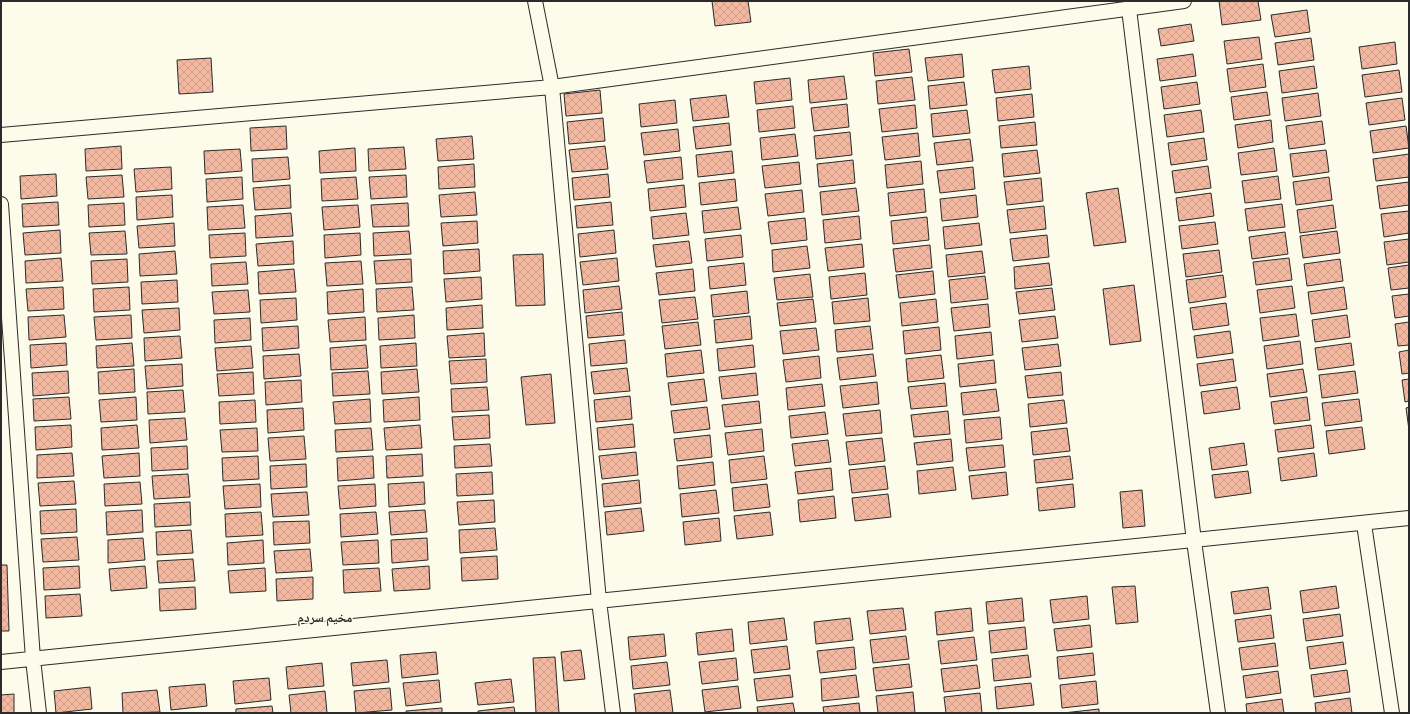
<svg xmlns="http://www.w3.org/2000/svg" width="1410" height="714" font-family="'Alegreya Sans','Noto Naskh Arabic',sans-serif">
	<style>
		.building { fill: url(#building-cross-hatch); stroke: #2b2b2b }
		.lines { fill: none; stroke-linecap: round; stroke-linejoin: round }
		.lane-casing { stroke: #2b2b2b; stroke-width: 16 }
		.lane { stroke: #fdfbea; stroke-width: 14 }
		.labels { text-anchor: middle; stroke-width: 3; stroke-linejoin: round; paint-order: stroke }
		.quarter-label { font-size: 13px; font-weight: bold; fill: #2b2b2b; stroke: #fdfbea }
	</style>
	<defs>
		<pattern id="building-cross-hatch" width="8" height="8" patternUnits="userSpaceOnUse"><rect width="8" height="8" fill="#f2b8a0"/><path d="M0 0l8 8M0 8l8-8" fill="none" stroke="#d09e8a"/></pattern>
	</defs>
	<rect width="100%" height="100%" fill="#fdfbea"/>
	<path class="building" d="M712,1H748L751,22L715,26Z
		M1219,1H1258L1261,20L1222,25Z
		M1307,10L1310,32L1275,37L1271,15Z
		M1191,24L1194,41L1161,46L1158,29Z
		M1259,37L1262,59L1227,64L1224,41Z
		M1311,38L1314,60L1278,65L1275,43Z
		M1395,42L1397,64L1362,69L1359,47Z
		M909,49L912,72L875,76L873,53Z
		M962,54L964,77L928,81L925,58Z
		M1193,54L1196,76L1160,81L1157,59Z
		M211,58L213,92L179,94L177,60Z
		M1263,64L1266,87L1230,92L1227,69Z
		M1029,66L1031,89L995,93L992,70Z
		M1314,66L1317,88L1282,93L1279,71Z
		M1399,70L1402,92L1365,97L1362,75Z
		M844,76L847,99L810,103L808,80Z
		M912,77L915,100L878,104L876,81Z
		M790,78L792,100L756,104L754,82Z
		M964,82L967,105L930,109L928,86Z
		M1197,82L1200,104L1164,109L1161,87Z
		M600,90L602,113L566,116L564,94Z
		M1267,92L1270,115L1234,120L1231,97Z
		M1318,93L1321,116L1285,121L1282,98Z
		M1032,94L1034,117L998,121L996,98Z
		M726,95L729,117L693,121L690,99Z
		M1402,98L1405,120L1369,125L1366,103Z
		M675,100L677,123L641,127L639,104Z
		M847,104L849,127L814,131L811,108Z
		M915,105L917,128L882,132L879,109Z
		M793,106L795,128L759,132L757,110Z
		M967,110L970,133L933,137L931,114Z
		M1201,110L1204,132L1167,137L1164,115Z
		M603,118L605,141L569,144L567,122Z
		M1271,120L1273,142L1238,148L1235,125Z
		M1322,121L1325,144L1289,149L1286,126Z
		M1035,122L1037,145L1001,148L999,126Z
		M729,123L731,145L696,149L693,127Z
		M286,126L287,149L251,151L250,128Z
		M1406,126L1409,148L1373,153L1370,131Z
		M678,129L680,151L644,155L641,133Z
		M850,132L852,155L816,159L814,136Z
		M918,133L920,156L885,160L882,137Z
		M795,134L798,156L762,160L760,138Z
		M472,136L474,159L438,161L436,139Z
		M1204,138L1207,160L1171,165L1168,143Z
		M970,139L973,161L937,165L934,143Z
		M121,146L122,169L86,171L85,149Z
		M605,146L608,169L572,172L569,150Z
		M404,147L406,169L369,171L368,149Z
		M355,148L356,171L320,173L319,151Z
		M1274,148L1277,171L1241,175L1238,153Z
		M240,149L242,171L205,174L204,151Z
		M1037,150L1040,173L1004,177L1002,154Z
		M1326,150L1329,172L1293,177L1290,154Z
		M732,151L734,173L698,177L696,155Z
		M1409,154V177L1376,181L1373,159Z
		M288,157L290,179L253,182L252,159Z
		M681,157L683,179L647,183L644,161Z
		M853,160L855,183L819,187L817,164Z
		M921,161L923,184L887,188L885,165Z
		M799,162L801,184L765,188L762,166Z
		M474,164L475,187L439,189L438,167Z
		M1208,166L1211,188L1175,193L1172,171Z
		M171,167L172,189L136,192L134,169Z
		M973,167L975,189L940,193L937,171Z
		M56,174L57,196L21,199L20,176Z
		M608,174L610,197L574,200L572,178Z
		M122,175L124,197L88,199L86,177Z
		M406,175L407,197L371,199L369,177Z
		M1278,176L1281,199L1245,203L1242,181Z
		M242,177L243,199L207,202L206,179Z
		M356,177L358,199L322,201L321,179Z
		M1329,177L1332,200L1296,205L1293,182Z
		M1041,178L1043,201L1007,205L1004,182Z
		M735,179L737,201L701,205L699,183Z
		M1409,182V205L1380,209L1377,186Z
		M290,185L291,208L255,210L253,188Z
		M684,185L686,207L650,211L648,189Z
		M856,188L859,211L822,215L820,192Z
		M1118,188L1126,242L1094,246L1086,193Z
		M924,189L926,212L890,216L888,193Z
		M802,190L804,212L768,216L765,194Z
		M475,192L477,215L441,217L439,195Z
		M1211,193L1214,216L1179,221L1176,198Z
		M172,195L173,217L137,220L136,197Z
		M976,195L978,217L942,221L940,199Z
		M58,202L59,225L23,227L22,204Z
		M611,202L613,225L577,228L575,206Z
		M124,203L125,225L89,227L88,205Z
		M408,203L409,226L373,227L371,205Z
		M1282,204L1285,227L1248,231L1245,209Z
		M243,205L245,228L208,230L207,207Z
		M358,205L360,227L324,230L322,207Z
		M1333,205L1336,228L1300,233L1297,210Z
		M1044,206L1046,229L1010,233L1007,210Z
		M738,207L741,229L704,233L702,211Z
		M1409,211V233L1384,237L1381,214Z
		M291,213L293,236L256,238L255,216Z
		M686,213L689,235L653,239L651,217Z
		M859,216L861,239L825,243L823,220Z
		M927,217L929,240L893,244L891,221Z
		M805,218L807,240L771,244L768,222Z
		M477,221L478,243L443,246L441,223Z
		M1215,222L1218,244L1182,249L1179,226Z
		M174,223L175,246L139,248L137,226Z
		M979,223L982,245L945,249L943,227Z
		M60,230L61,253L25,255L23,233Z
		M614,230L616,253L580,257L578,234Z
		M125,231L127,254L91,255L89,233Z
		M409,231L411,254L374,256L373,233Z
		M1337,231L1340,253L1303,258L1300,236Z
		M1285,232L1288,254L1252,259L1249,237Z
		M245,233L246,256L210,258L209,235Z
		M360,233L361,255L325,258L324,235Z
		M741,235L743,257L707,261L705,239Z
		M1047,235L1049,257L1013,261L1010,239Z
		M1409,239V262L1387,265L1384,242Z
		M293,241L294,264L258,266L256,244Z
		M689,241L692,263L656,267L653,245Z
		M862,244L864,267L828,271L825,248Z
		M930,245L932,268L896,272L893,249Z
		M807,246L810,268L773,272L772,250Z
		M479,249L480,271L444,274L443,251Z
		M1219,250L1222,272L1186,277L1183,254Z
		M175,251L177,274L140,276L139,254Z
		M982,251L985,273L948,277L946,255Z
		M543,254L545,305L516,306L513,255Z
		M61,258L63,281L26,283L25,261Z
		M617,258L619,281L583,285L580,262Z
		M1289,258L1292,280L1256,285L1253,262Z
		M127,259L128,282L92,284L91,261Z
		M411,259L412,282L376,284L374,261Z
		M1340,259L1343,281L1307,286L1304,264Z
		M361,261L363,284L327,286L325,263Z
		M246,262L248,284L212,286L211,264Z
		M744,263L746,285L710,289L708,267Z
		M1049,263L1052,285L1015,289L1014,267Z
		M1409,265V288L1391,290L1388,268Z
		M294,269L296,292L259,294L258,272Z
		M693,269L695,291L659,295L656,273Z
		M933,271L935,294L899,298L896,275Z
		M865,273L867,295L831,299L829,277Z
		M810,274L813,297L777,300L774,278Z
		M1223,275L1226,297L1189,303L1186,280Z
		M985,276L988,299L951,303L949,280Z
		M481,277L482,299L446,302L444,279Z
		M177,280L178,302L142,304L141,282Z
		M1134,285L1141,341L1110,345L1103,289Z
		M619,286L622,309L585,313L583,290Z
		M1292,286L1295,308L1260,313L1257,290Z
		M63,287L64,309L28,311L26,289Z
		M129,287L130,310L94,312L93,289Z
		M412,287L414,310L377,312L376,289Z
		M1344,287L1347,309L1311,314L1308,292Z
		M1052,288L1055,310L1019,314L1016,292Z
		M363,289L364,312L328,314L327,292Z
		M248,290L250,312L214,314L212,292Z
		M747,291L749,313L713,317L711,295Z
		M1409,294V316L1395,318L1392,296Z
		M695,297L698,319L662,323L659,300Z
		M296,298L297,320L261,323L260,300Z
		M868,298L870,321L834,324L832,302Z
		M813,299L816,322L780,326L777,303Z
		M936,299L938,322L902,326L900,303Z
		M1226,303L1229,325L1193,330L1190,308Z
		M988,304L990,327L954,331L951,308Z
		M482,305L483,328L447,330L446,308Z
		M179,308L180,330L144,333L142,310Z
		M622,312L624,335L588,338L586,316Z
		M1296,314L1299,336L1263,341L1260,318Z
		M64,315L66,337L29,340L28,317Z
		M131,315L132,338L96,340L94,317Z
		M414,315L415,338L379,340L378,318Z
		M1347,315L1350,337L1315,342L1312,320Z
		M750,316L752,339L716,343L714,320Z
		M1055,316L1058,338L1022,342L1019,320Z
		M365,317L366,340L330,342L328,320Z
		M250,318L251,340L215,343L214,320Z
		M698,322L701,345L665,349L662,326Z
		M1409,322V345L1398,346L1395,324Z
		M298,326L299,348L263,351L262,328Z
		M870,326L873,349L837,352L835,330Z
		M939,327L941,350L905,354L903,331Z
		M816,328L819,350L783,354L780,331Z
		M1230,331L1233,353L1197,358L1194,336Z
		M991,332L993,355L957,359L955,336Z
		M484,333L485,356L449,358L447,336Z
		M180,336L182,358L145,361L144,338Z
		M625,340L627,363L591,366L589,344Z
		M1300,341L1303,364L1267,369L1264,346Z
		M66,343L67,365L31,368L30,345Z
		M132,343L134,366L97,368L96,346Z
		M416,343L417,366L381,368L380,346Z
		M1351,343L1354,365L1318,370L1315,348Z
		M1058,344L1061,366L1025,370L1022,348Z
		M366,345L368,368L331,370L330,348Z
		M753,345L755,367L719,371L717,349Z
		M251,346L253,368L217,371L215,348Z
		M701,350L704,373L667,377L665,354Z
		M1409,350V373L1402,374L1399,352Z
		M299,354L301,376L264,379L263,356Z
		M873,354L876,376L840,380L837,358Z
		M941,355L944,378L908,382L906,359Z
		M819,356L821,378L786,382L783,360Z
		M486,359L487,382L451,384L449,361Z
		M1233,359L1236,381L1200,386L1197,364Z
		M994,360L996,383L960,387L958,364Z
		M182,364L183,386L147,389L145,366Z
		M627,368L630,391L594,394L591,372Z
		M134,369L135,392L99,394L98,372Z
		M417,369L419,392L382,394L381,372Z
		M1303,369L1307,392L1270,397L1267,374Z
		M68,371L69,393L33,396L32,373Z
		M368,371L370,394L333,396L332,373Z
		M1355,371L1358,393L1322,398L1319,375Z
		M253,372L254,394L219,396L217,374Z
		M1061,372L1063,395L1028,398L1025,376Z
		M756,373L758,395L722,399L719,377Z
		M551,374L555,423L526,425L521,377Z
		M704,379L707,401L671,405L668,383Z
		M1409,379V401L1405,402L1402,380Z
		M301,380L302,402L266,405L265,382Z
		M877,382L879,404L843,408L840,386Z
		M945,383L947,406L911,409L908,387Z
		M822,384L825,406L788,410L786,388Z
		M487,387L489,410L452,412L451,389Z
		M1237,387L1240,409L1204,414L1201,392Z
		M996,389L999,411L963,415L961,393Z
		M183,390L185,412L148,414L147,392Z
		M630,396L632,419L596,422L594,400Z
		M69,397L71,419L34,421L33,399Z
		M136,397L137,420L101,422L99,400Z
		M419,397L420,420L384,422L383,400Z
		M1307,397L1310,420L1274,424L1271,402Z
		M370,399L371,422L335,424L333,402Z
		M1359,399L1362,421L1325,426L1322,403Z
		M255,400L256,422L220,424L219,402Z
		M1064,400L1067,423L1030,427L1028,404Z
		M759,401L761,423L725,427L722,405Z
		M707,407L710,429L674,433L671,411Z
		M1409,407V430L1406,408Z
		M303,408L304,430L268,433L267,410Z
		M880,410L882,433L846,436L843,414Z
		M948,411L950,434L914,437L911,415Z
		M825,412L828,434L791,438L789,416Z
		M489,415L490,438L454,440L452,417Z
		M1000,417L1002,439L966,443L964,420Z
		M185,418L187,440L150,443L149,420Z
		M633,424L635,447L599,450L597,428Z
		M71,425L72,447L36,450L35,427Z
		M137,425L139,448L102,450L101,428Z
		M420,425L422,448L386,450L384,428Z
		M1311,425L1314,448L1278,452L1275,430Z
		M1362,427L1365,449L1329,454L1326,431Z
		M257,428L258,451L222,452L220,430Z
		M371,428L373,450L336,452L335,430Z
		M1067,428L1070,451L1033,455L1031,432Z
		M762,429L764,451L728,455L725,433Z
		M710,435L712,457L677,461L674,439Z
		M304,436L306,459L270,461L268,438Z
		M882,438L885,461L849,465L846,442Z
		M951,439L953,461L917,465L914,443Z
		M828,440L831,462L795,466L792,444Z
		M1244,443L1247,465L1212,470L1209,448Z
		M490,444L492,466L455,468L454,446Z
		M1003,445L1005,467L969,471L966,448Z
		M187,446L188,469L152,471L151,448Z
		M636,452L638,475L602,479L599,456Z
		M72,453L74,476L37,478V455Z
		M139,453L140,476L104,478L102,456Z
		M1314,453L1317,476L1281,481L1278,458Z
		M422,454L423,476L387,478L386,456Z
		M258,456L259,479L223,481L222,458Z
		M373,456L374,478L338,481L337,458Z
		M764,456L767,479L731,483L729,460Z
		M1070,456L1073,479L1036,483L1034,460Z
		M713,462L715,485L679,489L677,466Z
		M306,464L307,487L271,489L270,466Z
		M885,466L888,489L852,493L849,470Z
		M953,467L956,490L919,494L917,471Z
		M831,468L833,490L798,494L795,472Z
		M1248,471L1251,493L1215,498L1212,475Z
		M492,472L493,494L457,496L456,474Z
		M1006,472L1008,495L972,499L969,476Z
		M188,474L190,497L154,499L152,476Z
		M639,480L641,503L604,507L602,484Z
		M74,481L76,504L40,506L38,483Z
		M140,482L142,504L105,506L104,484Z
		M424,482L425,504L389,507L388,484Z
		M260,484L261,507L225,509L223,486Z
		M375,484L376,506L340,509L338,486Z
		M767,484L770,507L734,511L732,488Z
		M1073,484L1075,507L1039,511L1037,488Z
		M716,490L719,513L682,517L680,494Z
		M1142,490L1145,526L1123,528L1120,492Z
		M307,492L309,515L273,517L271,494Z
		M888,494L891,517L855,521L852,498Z
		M834,496L836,518L800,522L798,500Z
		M494,500L495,522L459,525L457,502Z
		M190,502L191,525L155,527L154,504Z
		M641,508L644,531L607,535L605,512Z
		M76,509L77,532L41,534L40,511Z
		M142,510L143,532L107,535L106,512Z
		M425,510L427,532L391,535L389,512Z
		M261,512L263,535L226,537L225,514Z
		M376,512L378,534L341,537L340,514Z
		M770,512L773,535L737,539L734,516Z
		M719,518L721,541L685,545L683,522Z
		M309,521L310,543L274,545L273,522Z
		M495,528L497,550L460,553L459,530Z
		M191,530L193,553L157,555L156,532Z
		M77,537L79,560L43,562L41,539Z
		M143,538L145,560L108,563V540Z
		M427,538L428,560L392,563L391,540Z
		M263,540L264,563L228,565L227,543Z
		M378,540L379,563L343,565L341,542Z
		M310,549L312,571L276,573L274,551Z
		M497,556L498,579L462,581L461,558Z
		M193,559L195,581L159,583L157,561Z
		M1,565H7L9,631H1Z
		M79,566L80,588L44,590L43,568Z
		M145,566L147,588L111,591L109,569Z
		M429,566L430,589L394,591L392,569Z
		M265,568L266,591L230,593L228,571Z
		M379,568L381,591L344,593L343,570Z
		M313,577V599L277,601L276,579Z
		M1135,586L1138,622L1116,624L1112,587Z
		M1336,586L1339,608L1303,613L1300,591Z
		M195,587L196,609L160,611L159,589Z
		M1268,587L1271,609L1234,614L1231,592Z
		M80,594L82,616L46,618L45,596Z
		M1087,596L1089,619L1053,623L1050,600Z
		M1022,598L1024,621L988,624L986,602Z
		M903,608L906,630L870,634L867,611Z
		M971,608L973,631L937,635L935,612Z
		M1340,614L1343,636L1306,641L1303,619Z
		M1271,615L1274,638L1238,642L1235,620Z
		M784,618L787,640L750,644L748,622Z
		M850,618L853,640L816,644L814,622Z
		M1090,625L1092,647L1057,651L1054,629Z
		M1025,627L1027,649L991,653L989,631Z
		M732,629L734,651L698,655L696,633Z
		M664,634L666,656L630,660L628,637Z
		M906,636L909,659L873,663L870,640Z
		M974,637L977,660L941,664L938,641Z
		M1343,642L1346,664L1310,669L1307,647Z
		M1275,643L1278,666L1242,670L1239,648Z
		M787,646L790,669L754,673L751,650Z
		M854,647L856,669L820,673L817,651Z
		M581,650L585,679L564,681L561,652Z
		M436,652L438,674L402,678L400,655Z
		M1093,653L1095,675L1059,679L1057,657Z
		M1028,655L1031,677L994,681L992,659Z
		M555,657L559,713H536L533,658Z
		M736,658L738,680L702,684L699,662Z
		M387,660L389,682L353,686L351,663Z
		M667,662L670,685L633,689L631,666Z
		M322,663L324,686L288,689L286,667Z
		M909,664L912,687L876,691L873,668Z
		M977,665L980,688L944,692L941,669Z
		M1347,670L1350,692L1314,697L1311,675Z
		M1278,671L1281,693L1246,698L1243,676Z
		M790,675L793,697L757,701L754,679Z
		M856,675L859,697L822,701L821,679Z
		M269,678L271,700L235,704L233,681Z
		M511,679L514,702L478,705L475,683Z
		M439,680L441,702L406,706L403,683Z
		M1096,681L1098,704L1062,708L1060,685Z
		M1031,683L1034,705L997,709L995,687Z
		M205,684L207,706L171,710L169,687Z
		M738,686L741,708L705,712L702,690Z
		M90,687L92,709L56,713L54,691Z
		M390,688L392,710L356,713L354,691Z
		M157,690L160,712L123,713L122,693Z
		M670,690L673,713H636L634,694Z
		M325,691L327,713H291L289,695Z
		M913,692L915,713H878L876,696Z
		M980,693L982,713H946L944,697Z
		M14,694V713H1V695Z
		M1350,698L1352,713H1316L1315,703Z
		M1282,699L1284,713H1247L1246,704Z
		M793,703L795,713H758L757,707Z
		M859,703L860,713H824L823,707Z
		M272,706L273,713H236V709Z
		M514,707L515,713H478V711Z
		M442,708V713H406V711Z
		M1099,709V713H1063Z"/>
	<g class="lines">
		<defs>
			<path id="lane" d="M535,1L552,87L599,601L613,713
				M1129,9L1194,541L1218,713
				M1,135L552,87L1184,1
				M1,204L33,659L39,713
				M1364,524L1392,713
				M1,662L1409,518"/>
		</defs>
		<use href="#lane" class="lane-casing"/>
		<use href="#lane" class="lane"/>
	</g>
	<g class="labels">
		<g class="quarter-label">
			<text x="325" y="622">مخيم سردم</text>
		</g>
	</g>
	<rect width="1410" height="714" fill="none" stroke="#2b2b2b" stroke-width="4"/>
</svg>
